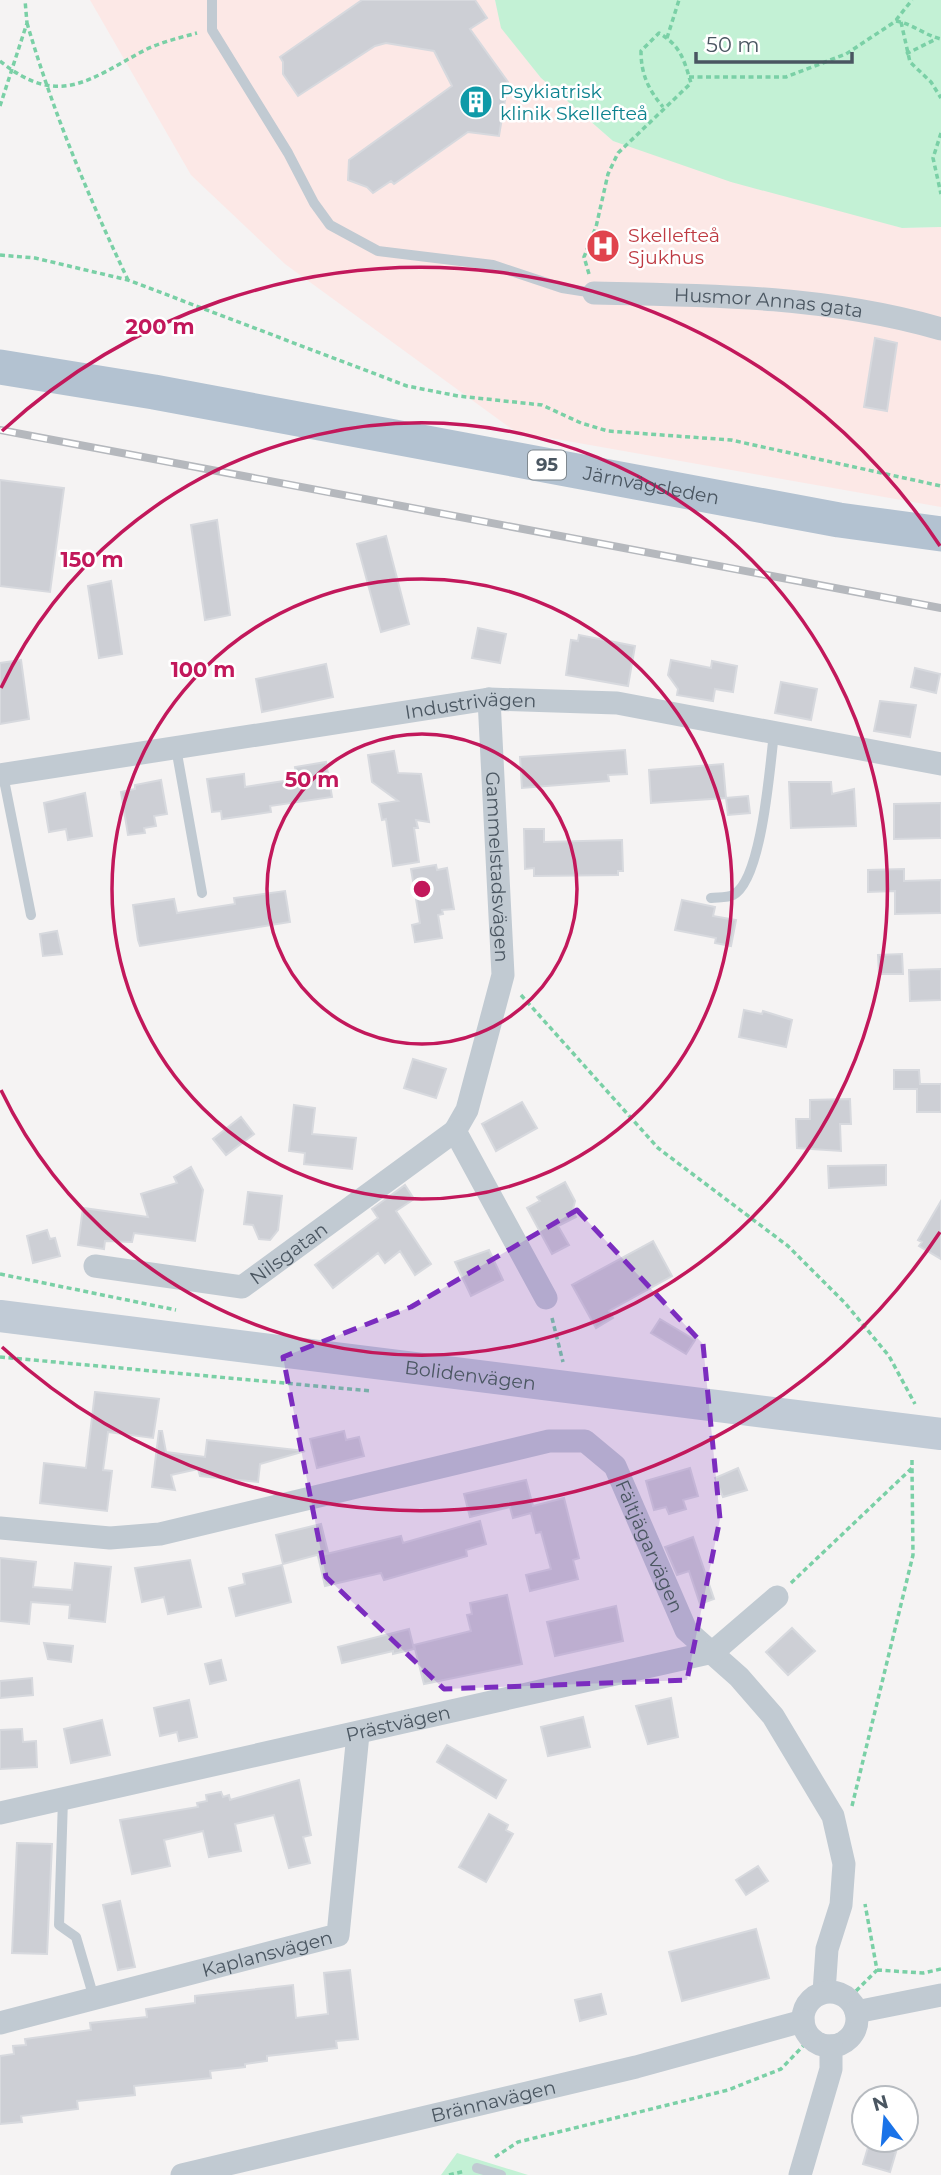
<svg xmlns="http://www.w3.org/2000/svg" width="941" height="2175" font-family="Montserrat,sans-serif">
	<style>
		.medical { fill: #fce8e6 }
		.green { fill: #c3f1d5 }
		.building { fill: #cdcfd5; stroke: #d7d9de; stroke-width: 2 }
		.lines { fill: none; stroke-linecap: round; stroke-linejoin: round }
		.path { stroke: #7ad0a6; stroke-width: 3.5; stroke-dasharray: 5 3.5; stroke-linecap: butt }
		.service { stroke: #c1cad2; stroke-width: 10 }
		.minor { stroke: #c1cad2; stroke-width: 23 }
		.secondary { stroke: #c1cbd6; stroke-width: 32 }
		.primary { stroke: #b3c2d1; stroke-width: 35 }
		.rail-casing { stroke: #b5b8bd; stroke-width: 8 }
		.rail { stroke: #fff; stroke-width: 5; stroke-dasharray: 16; stroke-linecap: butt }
		.marked { fill: #7b2cbf; fill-opacity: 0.2; stroke: #7b2cbf; stroke-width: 5; stroke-dasharray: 14 9; stroke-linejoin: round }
		.ring { fill: none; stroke: #c2185b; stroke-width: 3.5 }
		.labels { text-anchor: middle; stroke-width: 5; stroke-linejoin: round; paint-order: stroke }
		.shield { fill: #fff; stroke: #808990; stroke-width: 2 }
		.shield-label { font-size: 18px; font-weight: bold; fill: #4a5661 }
		.culture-label { font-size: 19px; fill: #0d838f; stroke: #fff; text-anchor: start }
		.health-label { font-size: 19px; fill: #be3a42; stroke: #fff; text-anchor: start }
		.street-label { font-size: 19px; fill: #4a5661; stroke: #fff }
		.centre { fill: #c2185b; stroke: #fff; stroke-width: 3.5 }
		.ring-label { font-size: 21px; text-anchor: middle; font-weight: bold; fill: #c2185b; stroke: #fff; stroke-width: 5; stroke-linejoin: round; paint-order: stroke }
	</style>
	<rect width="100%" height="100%" fill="#f5f3f3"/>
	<path class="medical" d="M90,0H495L502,28L541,78L613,141L902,228L941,227V507L516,432L285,264L191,175Z"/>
	<path class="green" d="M495,0H941V227L902,228L731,182L613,141L541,78L501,28Z
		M457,2153L528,2175H441Z"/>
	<path class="building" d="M362,0H475L487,18L470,29L508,82L499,136L468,132L394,184L391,181L373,193L367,187L348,180L349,160L452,86L434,51L386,43L375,46L298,96L283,74V62L280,57Z
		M875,338L897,343L887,411L864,407Z
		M0,480L64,488L50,592L0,586Z
		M217,520L230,615L205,620L191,525Z
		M386,536L409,624L381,632L357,544Z
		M111,581L122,654L99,658L88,586Z
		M478,628L506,634L500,663L472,658Z
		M579,635L635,646L628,686L566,675L571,640L578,641Z
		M21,660L29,719L0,724V663Z
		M671,660L711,668L712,661L737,666L733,692L715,689L713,701L677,695L678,689L668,675Z
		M326,664L333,697L262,712L256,679Z
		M915,668L940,674L936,693L911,687Z
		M781,682L817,689L811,720L775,713Z
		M880,701L916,705L910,737L874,731Z
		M625,750L627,774L608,775L609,781L522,788L520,757Z
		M394,751L398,773L421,774L429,822L416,820L418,828H414L419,862L393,866L386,819L382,820L379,804L398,801L372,782L368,755Z
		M326,762L332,797L270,806L271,812L222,819L221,811L212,812L207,779L244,774L245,787L297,779L295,767Z
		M723,764L726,798L651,803L649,770Z
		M161,780L167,814L154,816L156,826L144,828L145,833L128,835L121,792L135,789V785Z
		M789,782H831L832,794L854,789L856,826L791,828Z
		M85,793L92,836L68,840L66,829L49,832L44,803Z
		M748,796L750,813L728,815L726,798Z
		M941,803V838L894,839V804Z
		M524,829H544V842L622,840L623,871H618V875L534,876V868L525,869Z
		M436,865L437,870L447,868L454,909L442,910L443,914L438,915L442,938L415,942L412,925L420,923L411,869Z
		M904,869V881L941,880V913L895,914V891L868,892V870Z
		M285,891L290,922L140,946L138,940L133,905L174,899L177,913L235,904L234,898Z
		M682,900L715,907L713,916L736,920L731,946L715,943L716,938L675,930Z
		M57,931L62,954L43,956L40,934Z
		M902,954L903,974H879L878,955Z
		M941,969V1000L910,1001L909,970Z
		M744,1010L762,1014L763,1011L792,1020L786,1047L739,1037Z
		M413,1059L446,1069L436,1098L404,1088Z
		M894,1070H919L920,1084H941V1112H917V1089H894Z
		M850,1099L851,1124H840L841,1151L797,1148L796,1119H810V1100Z
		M522,1102L537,1128L496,1151L482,1124Z
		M294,1105L315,1108L312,1134L356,1138L352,1169L304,1164L305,1153L289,1151Z
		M241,1117L254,1134L226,1155L213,1139Z
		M886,1165V1185L829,1188L828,1166Z
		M191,1167L203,1190L195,1241L134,1233L132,1242L105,1241L104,1249L78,1245L83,1208L148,1217L141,1194L177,1183L174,1177Z
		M565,1182L575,1201L573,1209L576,1217L558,1226L569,1245L552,1254L527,1208L540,1201L537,1197Z
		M405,1185L414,1199L396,1211L431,1264L415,1275L400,1251L385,1263L378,1253L333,1288L315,1265L378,1218L372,1209Z
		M248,1192L282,1196L278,1230L270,1240L259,1239L253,1225L244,1224Z
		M941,1201V1259L919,1246L922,1242L918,1240Z
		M47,1230L50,1239L55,1238L60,1256L33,1263L27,1236Z
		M653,1241L672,1276L609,1311L613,1318L596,1328L572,1285Z
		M489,1250L503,1280L471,1296L455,1262Z
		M660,1319L695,1340L686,1354L651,1333Z
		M95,1392L159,1399L153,1438L108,1432L103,1470L112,1471L107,1511L40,1503L44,1463L86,1468Z
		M159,1431H162L166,1452L205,1457L207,1440L305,1451L260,1464L258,1482L200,1476L198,1469L171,1475L175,1490L152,1487Z
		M344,1431L346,1440L359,1437L364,1456L317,1468L310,1439Z
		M690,1468L698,1496L683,1500L686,1509L669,1514L666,1507L654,1510L646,1481Z
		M738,1468L747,1490L723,1497L715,1478Z
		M526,1480L533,1506L564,1498L579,1558L573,1560L578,1579L530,1591L526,1575L551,1569L541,1532L536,1533L531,1513L513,1518L510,1507L470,1517L464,1494Z
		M480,1521L486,1544L466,1550L467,1556L384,1580L381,1573L325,1586L318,1556L401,1536L403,1543Z
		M321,1524L328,1552L283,1564L276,1535Z
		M693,1537L714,1599L700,1604L689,1571L677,1575L665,1547Z
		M0,1558L36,1562L33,1587L72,1590L75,1563L111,1567L105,1622L69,1618L70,1605L31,1602L29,1624L0,1621Z
		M190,1560L201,1607L168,1614L164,1597L142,1602L135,1568Z
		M282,1565L291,1602L236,1616L229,1588L245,1584L243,1574Z
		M507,1595L522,1664L424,1684L414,1645L471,1631L467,1615L472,1614L470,1603Z
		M616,1606L623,1641L555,1656L547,1622Z
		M792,1628L815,1651L788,1675L766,1652Z
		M409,1629L414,1649L393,1654V1651L342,1663L338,1647Z
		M44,1643L73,1646L71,1662L48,1659Z
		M221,1660L226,1680L210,1684L205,1664Z
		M32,1678L33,1695L0,1698V1681Z
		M671,1698L678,1737L648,1744L636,1706Z
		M189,1700L197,1737L179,1741L177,1732L160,1736L154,1708Z
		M583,1717L590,1747L548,1756L541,1727Z
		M102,1720L110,1755L71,1763L64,1729Z
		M22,1729L23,1742L36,1741L37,1767L0,1769V1730Z
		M447,1745L506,1780L496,1798L437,1762Z
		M299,1780L311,1835L303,1837L310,1863L289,1868L274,1815L235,1824L241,1851L209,1857L203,1831L164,1840L170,1866L132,1874L120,1820L198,1807L197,1803L207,1801L206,1795L221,1792L223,1797L229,1795L230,1800Z
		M489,1814L508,1825L506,1830L513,1834L486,1882L459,1867Z
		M17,1843L52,1844L47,1954L12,1953Z
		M758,1866L768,1881L746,1895L736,1880Z
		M120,1901L135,1967L118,1970L103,1905Z
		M756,1929L769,1978L682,2001L669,1952Z
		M350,1970L358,2039L336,2041L337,2048L267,2056V2061L245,2064V2067L210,2071L211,2078L134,2086L135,2095L77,2101L78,2109L21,2116L22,2122L0,2124V2056L14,2054L13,2046L26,2045L25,2039L91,2030L90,2023L147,2017L146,2009L195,2003V1996L293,1985L296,2018L328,2014L324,1973Z
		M601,1994L606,2014L580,2021L575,2000Z
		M869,2144L896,2152L890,2172L863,2164Z"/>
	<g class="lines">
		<path class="path" d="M896,20L912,0
			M901,22L910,62L931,82L941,98
			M27,23C53,112 88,196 128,280
			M667,38L679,0
			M906,54L936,39
			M0,61C59,109 90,79 145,50C161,42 179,38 197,33
			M689,77H786L846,54L896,21C913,24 924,35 941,39
			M0,106L27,23L25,0
			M941,133L933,158L941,194
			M0,255L35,258L128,280L407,386L458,396L542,405L581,423L608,431L731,440L941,486
			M589,274L584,257L596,227L608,174L618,153L691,83C684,60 681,46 659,33L641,51C641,74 648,89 663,107
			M521,995L658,1148L788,1246L845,1303L889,1356L915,1404
			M0,1274L176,1310
			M552,1318L563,1362
			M0,1357L371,1391
			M791,1583L912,1468V1457
			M852,1806L913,1555L912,1468
			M877,1970L923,1973L941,1969
			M856,1991L877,1970L865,1904
			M495,2157L518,2142L728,2090L781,2069L805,2044
			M449,2175L465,2171"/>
		<path class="service" d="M212,0V30L288,153L314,203L330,225L378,251L493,265L562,288L594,293
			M176,748L202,893
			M3,775L31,915
			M711,898C717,897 727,898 733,895C762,881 770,765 774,733
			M63,1799L59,1925L76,1937L94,1998
			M477,2168L501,2175"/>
		<g class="minor">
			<path id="s1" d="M594,293C711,295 828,296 941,329"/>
			<path id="s2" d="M489,699L503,975L467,1110L455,1131L546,1298"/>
			<path id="s3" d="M0,775L489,699L617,703L941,764"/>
			<path id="s4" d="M95,1266L242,1287L455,1131"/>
			<path id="s5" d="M0,1528L110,1538L160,1534L549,1441H585L615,1466L686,1630L739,1677L773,1716L833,1816L844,1864L841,1905L827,1949L824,1992"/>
			<path id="s6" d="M0,1813L713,1652L777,1597"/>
			<circle cx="830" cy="2019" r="27"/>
			<path d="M856,2012L941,1995"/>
			<path id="s7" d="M0,2023L338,1935L358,1734"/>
			<path id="s8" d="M182,2175L636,2067L803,2021"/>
			<path d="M800,2175L831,2069V2046"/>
		</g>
		<path class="secondary" id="s9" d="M0,1316L941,1434"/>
		<path class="primary" id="s10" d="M0,367L154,392L839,520L941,534"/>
		<defs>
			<path id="rail" d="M0,430L941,608"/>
		</defs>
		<use href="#rail" class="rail-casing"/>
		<use href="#rail" class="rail"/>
	</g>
	<path class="marked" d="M577,1210L703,1344L720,1519L687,1680L444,1689L326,1577L283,1357L411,1307Z"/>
	<g class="ring">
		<circle cx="422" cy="889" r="155"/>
		<circle cx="422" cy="889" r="310"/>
		<path d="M1 688A466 466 0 1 1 1 1090"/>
		<path d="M940 1232A621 621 0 0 1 2 1347M2 431A621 621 0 0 1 940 546"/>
	</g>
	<defs>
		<symbol id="building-disc" viewBox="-11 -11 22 22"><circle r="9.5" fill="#0f9aa8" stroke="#fff"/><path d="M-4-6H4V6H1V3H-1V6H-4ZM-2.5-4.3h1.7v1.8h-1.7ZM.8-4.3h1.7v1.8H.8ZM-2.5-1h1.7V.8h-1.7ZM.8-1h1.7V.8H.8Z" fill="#fff"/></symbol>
		<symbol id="hospital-disc" viewBox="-11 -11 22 22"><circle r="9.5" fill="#e0444e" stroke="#fff"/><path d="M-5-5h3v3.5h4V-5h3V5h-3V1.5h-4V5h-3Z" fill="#fff"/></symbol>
	</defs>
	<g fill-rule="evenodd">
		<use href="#building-disc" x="457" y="83" width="38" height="38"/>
		<use href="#hospital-disc" x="584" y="227" width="38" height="38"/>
	</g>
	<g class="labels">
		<rect class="shield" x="528" y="450.5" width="38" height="29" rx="5"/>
		<g class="shield-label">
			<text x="547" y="471">95</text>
		</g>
		<g class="culture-label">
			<text x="500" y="98">Psykiatrisk<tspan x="500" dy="22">klinik Skellefteå</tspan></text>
		</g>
		<g class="health-label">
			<text x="628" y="242">Skellefteå<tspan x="628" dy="22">Sjukhus</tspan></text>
		</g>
		<g class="street-label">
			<text dy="7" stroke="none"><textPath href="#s1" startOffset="175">Husmor Annas gata</textPath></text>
			<text dy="7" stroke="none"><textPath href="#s10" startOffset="662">Järnvägsleden</textPath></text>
			<text dy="7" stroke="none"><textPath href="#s3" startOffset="476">Industrivägen</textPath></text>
			<text dy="7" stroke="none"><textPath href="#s2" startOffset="168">Gammelstadsvägen</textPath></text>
			<text dy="7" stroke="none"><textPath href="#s4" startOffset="206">Nilsgatan</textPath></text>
			<text dy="7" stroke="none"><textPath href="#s9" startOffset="474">Bolidenvägen</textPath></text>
			<text dy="7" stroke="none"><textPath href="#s5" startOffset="723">Fältjägarvägen</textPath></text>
			<text dy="7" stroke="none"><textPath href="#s6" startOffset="408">Prästvägen</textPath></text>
			<text dy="7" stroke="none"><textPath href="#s7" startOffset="276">Kaplansvägen</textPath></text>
			<text dy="7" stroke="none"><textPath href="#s8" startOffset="320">Brännavägen</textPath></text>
		</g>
	</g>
	<circle cx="422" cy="889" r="10" class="centre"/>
	<g class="ring-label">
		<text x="160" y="334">200 m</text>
		<text x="92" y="567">150 m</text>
		<text x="203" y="677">100 m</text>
		<text x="312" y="787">50 m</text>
	</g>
	<g transform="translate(885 2119) rotate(344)"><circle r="33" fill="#ffffff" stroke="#b7bbc0" stroke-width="2"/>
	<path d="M0-5L12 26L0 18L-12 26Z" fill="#1a73e8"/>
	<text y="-10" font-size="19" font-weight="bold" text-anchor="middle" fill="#4a5661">N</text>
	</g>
	<path d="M696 52v10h156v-10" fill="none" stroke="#4a5661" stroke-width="3.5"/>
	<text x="706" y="52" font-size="21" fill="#4a5661" stroke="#ffffff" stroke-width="5" paint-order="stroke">50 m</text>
</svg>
